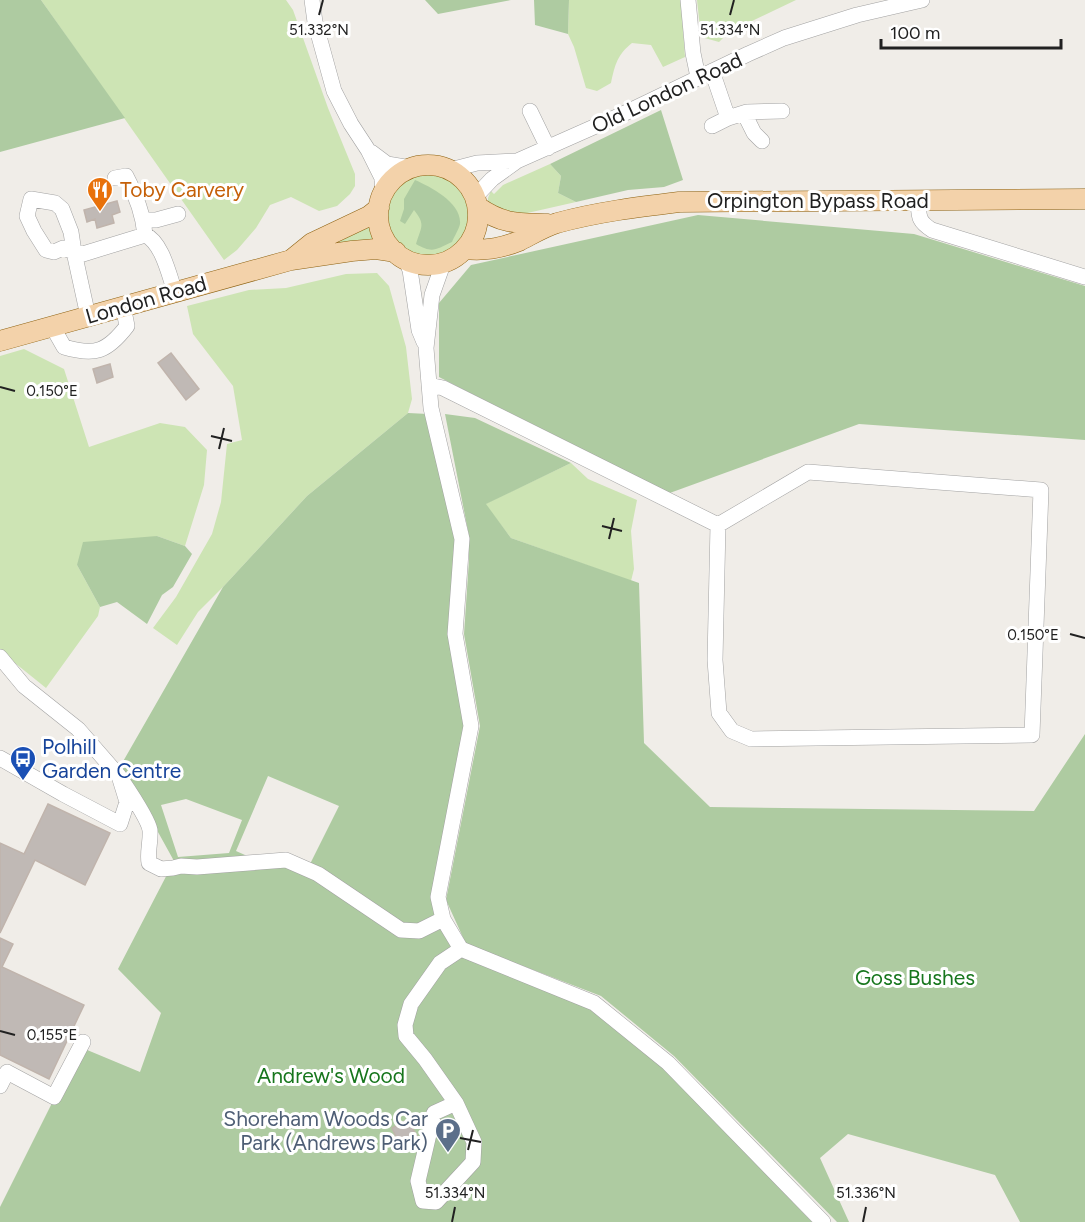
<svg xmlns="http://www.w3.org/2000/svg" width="1085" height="1222" font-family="Figtree,sans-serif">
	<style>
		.grass { fill: #cde4b4 }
		.forest { fill: #aecba1; fill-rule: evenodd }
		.building { fill: #c0b9b5; stroke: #c0b4ac; stroke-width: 1.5 }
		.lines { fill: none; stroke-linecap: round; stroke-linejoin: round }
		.minor-casing { stroke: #a2a2a2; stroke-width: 16 }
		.major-casing { stroke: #8d6110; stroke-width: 21 }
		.minor { stroke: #fff; stroke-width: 15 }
		.major { stroke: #f3d2aa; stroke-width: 20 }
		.ticks { fill: none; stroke: #212121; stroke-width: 2 }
		.labels { text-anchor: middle; stroke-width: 6; stroke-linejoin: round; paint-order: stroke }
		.street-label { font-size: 21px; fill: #212121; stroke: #fff }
		.food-label { font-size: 21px; fill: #c56008; stroke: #fff; text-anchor: start }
		.transit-label { font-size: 21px; fill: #164399; stroke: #fff; text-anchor: start }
		.park-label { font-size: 21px; fill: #17761d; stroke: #fff }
		.service-label { font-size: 21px; fill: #4e5e75; stroke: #fff; text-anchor: end }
		.ticks-label { font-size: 15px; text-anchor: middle; fill: #212121; stroke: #fff; stroke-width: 6; stroke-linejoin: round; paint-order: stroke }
	</style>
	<rect width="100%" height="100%" fill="#f0ede8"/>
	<path class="grass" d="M41,0H286L293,10L328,108L355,174V186L350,194L337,206L319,211L291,197L270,205L256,228L237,250L224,260Z
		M569,0H681L685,57L663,67L651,45L632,43C617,55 615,65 611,83L597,91L586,88L574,47L568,34Z
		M697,0H796L729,32L719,42L701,37Z
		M550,164L561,176L558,193L576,202L523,214H511L488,202V198L491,191L494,194L503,185Z
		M388 215a41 41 0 1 1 82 0a41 41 0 1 1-82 0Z
		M371,225L377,241L316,249Z
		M377,273L389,286L406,347L412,399L408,413L307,496L223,587L198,612L177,645L153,628L176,597L212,534L221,502L227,444L242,440L233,386L193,334L187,306L249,290L286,288L346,274Z
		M24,349L64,369L89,447L160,423L185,427L207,450L204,485L185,546L157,536L77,565L100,607L98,616L46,688L0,651V356Z
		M571,463L588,479L637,500L631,531L634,569L631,581L511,538L485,504Z"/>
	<path class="forest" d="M0,0H41L125,118L0,152Z
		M425,0H511L438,14Z
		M534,0H569L568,34L535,25Z
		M661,110L683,180L664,187L628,190L576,202L558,193L561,176L550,164Z
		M415,180C431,187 462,203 460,224C459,229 454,237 452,242C436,249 433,254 416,244C421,227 426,225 414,210L405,224L400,221L404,209V199Z
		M698,215L914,234L1085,286V440L859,424L667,494L439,377V303L471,265Z
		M408,413L428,414L455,539L464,723L436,915L450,945L463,956L592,1010L657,1061L812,1222H0V1207L80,1047L140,1072L161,1013L118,969L174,861L121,765L223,587L307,496ZM268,776L339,806L310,864L288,855H245L236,851ZM186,799L242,820L229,853L178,857L161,805Z
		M445,414L475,418L571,463L486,504L511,538L639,583L644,743L710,807L1034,811L1085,734V1222H1020L995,1175L848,1134L820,1158L849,1222H837L674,1056L601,996L466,944L446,900L480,726L464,634L469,560V536Z
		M157,536L185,546L192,554L173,587L162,595L147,624L117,602L100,607L77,565L83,542Z"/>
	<path class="building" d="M117,201L120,212L112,215L114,223L97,228L95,219L87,222L84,210Z
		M171,353L199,389L186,400L158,363Z
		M110,364L113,377L97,383L93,369Z
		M48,804L110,833L85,885L35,860L0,933V843L24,854Z
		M0,938L13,944L2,967L84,1005L49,1079L0,1055Z
		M407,1120L418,1137L401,1148L392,1128Z"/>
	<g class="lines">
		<defs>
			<path id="minor" d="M312,0L315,22L334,91L351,124L368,150L382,178L383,193
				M688,0L693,53L698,77
				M712,71L728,118
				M530,111L548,148
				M744,113L754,133L762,141
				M712,126L728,118L747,112L782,111
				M371,152L387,164L411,168
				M450,170L477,163L517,161
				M115,178L126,176C136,195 143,213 145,235
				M475,197L492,179L517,161L623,114L748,54L784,38L857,15L922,0
				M918,201C919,217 918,221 932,230L1085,277
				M144,220H156L178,214
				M405,259L410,270L419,330L424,342
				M443,264L432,295L426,348L431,408L462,539L455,634L471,726L438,897L443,919L461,949L594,1003L668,1063L823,1222
				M88,316L74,252L71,232L62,209L55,203L31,199L27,216L34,231L46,250L54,252L63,248L74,252L83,254L145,235C162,242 169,275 175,292
				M52,326L64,347C95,356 107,352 127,326L123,306
				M429,385L443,388L718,525
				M808,472L1041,490L1032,735L751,739L732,731L719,713L715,660L718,525Z
				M0,657L24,686L78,729L119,776L127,802L120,824L63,794L0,758
				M119,776C127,788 148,818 150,830C151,841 147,852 149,863L161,869L173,868L181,866L197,867L286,860L318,874L401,930L419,931L443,919
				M0,1086L7,1072L54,1097L83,1042
				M456,1103L434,1113L418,1181L423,1201L436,1202L473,1162L474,1142L456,1103L425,1059L406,1036L405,1025L411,1004L440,963L461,949"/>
			<path id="major" d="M378 215a50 50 0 1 1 100 0a50 50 0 1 1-100 0Z
				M478,207C504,225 518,223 548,224
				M465,249C483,251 502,248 519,241C531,235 544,227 557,223C597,212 638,207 679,202L1085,199
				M291,260L312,243L369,216L379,208
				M0,341L291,260L352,251L376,249L396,252"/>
		</defs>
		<use href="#minor" class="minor-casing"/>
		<use href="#major" class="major-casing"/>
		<use href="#minor" class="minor"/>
		<use href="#major" class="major"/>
	</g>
	<path class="ticks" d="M319,15L323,0M730,15L734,0M0,387L15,391M211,436L232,441M219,449L224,428M602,526L622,531M609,539L614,518M1070,634L1085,638M0,1031L15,1035M460,1138L481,1142M468,1150L473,1130M452,1222L455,1207M863,1222L866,1207"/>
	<defs>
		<symbol id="restaurant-pin" viewBox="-11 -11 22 30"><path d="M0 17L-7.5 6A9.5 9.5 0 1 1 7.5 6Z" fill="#e8710a" stroke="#fff"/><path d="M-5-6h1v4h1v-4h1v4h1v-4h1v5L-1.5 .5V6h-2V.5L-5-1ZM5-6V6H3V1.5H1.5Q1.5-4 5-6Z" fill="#fff"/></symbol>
		<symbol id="bus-pin" viewBox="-11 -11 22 30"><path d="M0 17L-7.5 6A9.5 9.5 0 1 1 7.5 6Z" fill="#1a4fb4" stroke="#fff"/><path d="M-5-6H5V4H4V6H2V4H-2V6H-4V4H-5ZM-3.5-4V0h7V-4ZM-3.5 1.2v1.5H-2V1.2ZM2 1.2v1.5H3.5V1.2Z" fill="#fff"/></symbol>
		<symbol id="parking-pin" viewBox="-11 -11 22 30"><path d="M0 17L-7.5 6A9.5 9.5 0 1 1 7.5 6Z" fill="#5c6f8a" stroke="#fff"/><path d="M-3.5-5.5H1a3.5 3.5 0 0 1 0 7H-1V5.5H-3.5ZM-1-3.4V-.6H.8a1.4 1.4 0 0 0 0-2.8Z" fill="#fff"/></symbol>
	</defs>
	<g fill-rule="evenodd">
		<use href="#restaurant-pin" x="85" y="175" width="30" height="40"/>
		<use href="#bus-pin" x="8" y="744" width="30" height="40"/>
		<use href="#parking-pin" x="433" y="1116" width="30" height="40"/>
	</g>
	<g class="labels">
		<g class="street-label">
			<text transform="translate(667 93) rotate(-25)" y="7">Old London Road</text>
			<text x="818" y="208">Orpington Bypass Road</text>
			<text transform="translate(146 300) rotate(-16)" y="7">London Road</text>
		</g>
		<g class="food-label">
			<text x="120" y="197">Toby Carvery</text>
		</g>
		<g class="transit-label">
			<text x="42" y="754">Polhill<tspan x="42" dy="24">Garden Centre</tspan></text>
		</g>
		<g class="park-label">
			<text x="915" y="985">Goss Bushes</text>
			<text x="331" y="1083">Andrew's Wood</text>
		</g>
		<g class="service-label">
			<text x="428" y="1126">Shoreham Woods Car<tspan x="428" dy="24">Park (Andrews Park)</tspan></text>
		</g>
	</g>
	<g class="ticks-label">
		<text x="730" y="35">51.334°N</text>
		<text x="319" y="35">51.332°N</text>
		<text x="52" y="396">0.150°E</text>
		<text x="1033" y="640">0.150°E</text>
		<text x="52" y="1040">0.155°E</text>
		<text x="455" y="1198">51.334°N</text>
		<text x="866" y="1198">51.336°N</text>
	</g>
	<path d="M881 39v9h180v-9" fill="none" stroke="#212121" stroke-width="3"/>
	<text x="890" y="39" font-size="18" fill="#212121" stroke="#ffffff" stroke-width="4.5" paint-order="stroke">100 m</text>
</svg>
